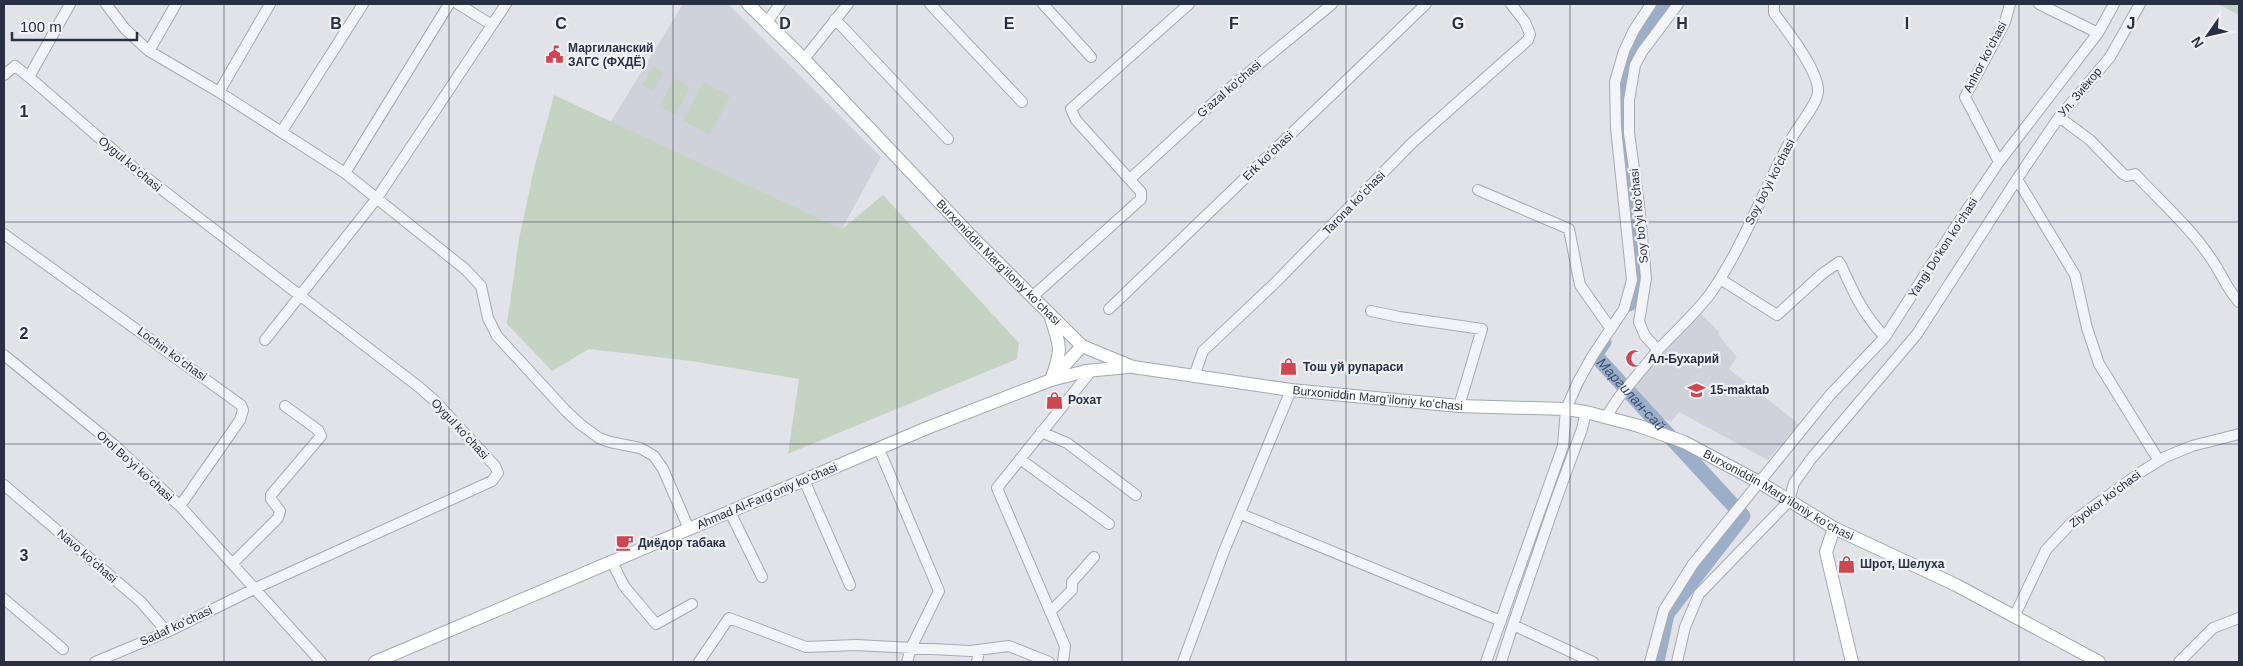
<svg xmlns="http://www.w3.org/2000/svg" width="2243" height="666" font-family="Helvetica,sans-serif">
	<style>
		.built { fill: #cfd2db }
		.green { fill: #c5d3c2 }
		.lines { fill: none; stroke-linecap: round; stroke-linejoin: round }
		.river { stroke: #9cafc9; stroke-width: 15 }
		.minor-casing { stroke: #a6aab3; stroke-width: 12 }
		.major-casing { stroke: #a0a7b5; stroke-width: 14 }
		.minor { stroke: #f3f4f7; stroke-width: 10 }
		.major { stroke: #fff; stroke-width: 12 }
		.grid { fill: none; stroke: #293041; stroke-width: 1; stroke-opacity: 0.55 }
		.labels { text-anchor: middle; stroke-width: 4.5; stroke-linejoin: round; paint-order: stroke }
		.poi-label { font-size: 12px; font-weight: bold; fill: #293041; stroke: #f0f2f7; text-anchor: start }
		.street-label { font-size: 12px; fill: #293041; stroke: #f0f2f7 }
		.water-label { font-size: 14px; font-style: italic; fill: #344d74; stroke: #f0f2f7 }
		.grid-label { font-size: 16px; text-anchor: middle; font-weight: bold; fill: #293041; stroke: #f0f2f7; stroke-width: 4.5; stroke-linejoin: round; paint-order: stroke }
	</style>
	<rect width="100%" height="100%" fill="#e1e3e9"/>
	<path class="built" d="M683,4H728L881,157L842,229L610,123Z
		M1701,314L1719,332L1718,334L1737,357L1729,369L1799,424L1768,460L1679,412L1671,422L1630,401L1639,379Z"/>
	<path class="green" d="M2218,4H2239V15Z
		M653,66L664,72L653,91L642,85Z
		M674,78L690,87L675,115L659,107Z
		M703,82L730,96L710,135L683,121Z
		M554,95L842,229L883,195L1019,343L1017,359L788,454L799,379L691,361L589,349L552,371L507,324L519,239L534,169Z"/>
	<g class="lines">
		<g class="river">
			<path d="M1629,304L1638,280L1619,96L1640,41L1667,4"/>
			<path id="s1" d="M1604,342L1595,355L1743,516L1667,614L1657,662"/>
		</g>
		<defs>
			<path id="minor" d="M70,4L29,77L134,168L419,387L435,401L495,466L498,473L492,481L256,588L167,632L95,662
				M106,4L125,29L149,51L219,92L345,173L465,269L481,286L488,318L497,336L566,411L580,424L599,438L610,442L640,448L654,456L663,469L689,529
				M458,4L492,25
				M930,4L1022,102
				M1043,4L1091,57
				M2039,4L2098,33
				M835,19L948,139
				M767,22L780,4
				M149,51L176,4
				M804,59L848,4
				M4,75L15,66L29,77
				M219,92L270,4
				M2059,117L2090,140L2123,174L2127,176L2135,174C2160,201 2189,226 2210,257C2221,272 2226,288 2239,302
				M282,131L363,4
				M1999,162L1965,97L2005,22L2010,4
				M345,173L449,4
				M1130,179L1225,92L1332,4
				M2017,179L2057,120L2110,57L2140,4
				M1478,190L1569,229L1580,285L1611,329
				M4,234L241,405L243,410L240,420L180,506
				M1720,279L1777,315L1822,274L1839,262L1841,265C1854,294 1863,314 1885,337
				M1032,297L1141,199V192L1076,120L1071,109L1189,4
				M1109,309L1426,4
				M1371,311L1399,317L1482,329L1459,406
				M265,340L377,198L506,4
				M1658,350C1675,332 1695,314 1710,294C1744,246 1763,189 1792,138C1798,126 1817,105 1818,92C1820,72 1786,29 1774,13V4
				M4,355L113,444L180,506L321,662
				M1194,376L1203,351L1276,282L1412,143L1528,40L1530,34L1525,22L1511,4
				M1606,417L1619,397L1658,350L1645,336L1639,322L1646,278L1639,205L1629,133V100L1635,65L1642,52L1678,4
				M1041,432L1067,443L1136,495
				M879,449L939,591L911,648L907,662
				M1020,459L1109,524
				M804,480L850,585
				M4,485L141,602L167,632
				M730,512L762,577
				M1241,514L1501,621
				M612,562L624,586L656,624L692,604
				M233,563L278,518L280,511L271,499V495L321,436L318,430L285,406
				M4,599L63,649
				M1050,612L1072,590V582L1094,557
				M2015,615L2046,550L2072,522L2141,472L2165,457L2192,446L2239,434
				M1513,625L1556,500L1582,429L1586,412
				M699,662L729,618L806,647L856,645L970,651L1009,646L1049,662
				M977,662L979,650
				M1063,662L1065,646L997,488L1091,371
				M1183,662L1224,551L1291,390
				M1486,662L1563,446L1566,409L1578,382L1593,355L1624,309L1632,280L1616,128L1615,82L1624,51L1634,30L1651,4
				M1501,662L1513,625L1593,662
				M1650,662L1664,610L1693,564L1830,395L1885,337L1954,229L1999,162L2098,33L2114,4
				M1677,662L1685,627L1699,594L1789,501L1794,483L1811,459L1917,334L2017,179L2075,275L2087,328L2099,364L2159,461
				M2179,662L2213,628L2239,618"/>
			<g id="major">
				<path id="s2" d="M748,4L804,59L976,241L1082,346L1133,367L1291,390L1459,406L1566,409L1586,412L1639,426L1684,442L1759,482L1834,528L1956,585L2099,662"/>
				<path d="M1051,318C1061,348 1062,350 1051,380L1086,371L1128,367"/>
				<path d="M1834,528L1826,552L1852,662"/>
				<path d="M375,662L927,428L1051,380L1082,346"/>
			</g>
		</defs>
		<use href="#minor" class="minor-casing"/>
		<use href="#major" class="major-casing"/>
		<use href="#minor" class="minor"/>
		<use href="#major" class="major"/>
	</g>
	<path class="grid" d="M224,4V662M449,4V662M673,4V662M897,4V662M1122,4V662M1346,4V662M1570,4V662M1794,4V662M2019,4V662M4,222H2239M4,444H2239"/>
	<defs>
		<symbol id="civic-bare" viewBox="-9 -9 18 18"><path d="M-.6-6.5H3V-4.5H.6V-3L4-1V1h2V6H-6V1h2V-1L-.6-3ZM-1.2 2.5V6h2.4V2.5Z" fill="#cd4753" stroke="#f0f2f7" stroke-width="2.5" paint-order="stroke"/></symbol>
		<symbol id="mosque-bare" viewBox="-9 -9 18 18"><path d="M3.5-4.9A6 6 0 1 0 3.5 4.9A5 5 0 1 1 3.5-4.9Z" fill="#cd4753" stroke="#f0f2f7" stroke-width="2.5" paint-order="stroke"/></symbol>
		<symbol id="shop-bare" viewBox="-9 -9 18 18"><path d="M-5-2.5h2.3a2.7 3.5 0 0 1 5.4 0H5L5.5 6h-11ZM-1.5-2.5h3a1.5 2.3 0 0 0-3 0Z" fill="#cd4753" stroke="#f0f2f7" stroke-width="2.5" paint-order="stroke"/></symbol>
		<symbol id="school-bare" viewBox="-9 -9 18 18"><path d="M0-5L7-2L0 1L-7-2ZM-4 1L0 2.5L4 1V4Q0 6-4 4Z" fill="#cd4753" stroke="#f0f2f7" stroke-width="2.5" paint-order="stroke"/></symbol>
		<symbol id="cafe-bare" viewBox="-9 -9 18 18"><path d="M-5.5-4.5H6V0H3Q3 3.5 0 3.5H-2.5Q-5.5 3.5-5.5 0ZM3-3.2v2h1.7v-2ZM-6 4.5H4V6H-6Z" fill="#cd4753" stroke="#f0f2f7" stroke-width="2.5" paint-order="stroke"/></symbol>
	</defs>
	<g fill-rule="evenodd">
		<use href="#civic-bare" x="542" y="42" width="25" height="25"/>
		<use href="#mosque-bare" x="1622" y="346" width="25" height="25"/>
		<use href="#shop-bare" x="1276" y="354" width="25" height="25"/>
		<use href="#school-bare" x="1684" y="378" width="25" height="25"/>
		<use href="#shop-bare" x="1042" y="388" width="25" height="25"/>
		<use href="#cafe-bare" x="612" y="530" width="25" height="25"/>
		<use href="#shop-bare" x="1834" y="552" width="25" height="25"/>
	</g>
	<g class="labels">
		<g class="poi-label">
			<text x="568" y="52">Маргиланский<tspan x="568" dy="14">ЗАГС (ФХДЁ)</tspan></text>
			<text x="1648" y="363">Ал-Бухарий</text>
			<text x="1303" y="371">Тош уй рупараси</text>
			<text x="1710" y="394">15-maktab</text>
			<text x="1068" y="404">Рохат</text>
			<text x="638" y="547">Диёдор табака</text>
			<text x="1860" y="568">Шрот, Шелуха</text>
		</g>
		<g class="street-label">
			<text transform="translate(1985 57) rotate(-62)" y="4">Anhor ko'chasi</text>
			<text transform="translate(1229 89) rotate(-41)" y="4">G'azal ko'chasi</text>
			<text transform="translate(2080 92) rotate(-50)" y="4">Ул. Зиёкор</text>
			<text transform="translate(1268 156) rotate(-44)" y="4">Erk koʻchasi</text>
			<text transform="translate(130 164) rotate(40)" y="4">Oygul koʻchasi</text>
			<text transform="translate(1770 182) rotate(-63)" y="4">Soy bo'yi ko'chasi</text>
			<text transform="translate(1354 203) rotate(-46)" y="4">Tarona koʻchasi</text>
			<text transform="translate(1639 216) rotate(-96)" y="4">Soy boʻyi koʻchasi</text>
			<text transform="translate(1943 248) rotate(-57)" y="4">Yangi Do'kon ko'chasi</text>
			<text dy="4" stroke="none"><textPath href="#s2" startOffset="360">Burxoniddin Marg’iloniy ko’chasi</textPath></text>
			<text transform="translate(172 354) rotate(36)" y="4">Lochin koʻchasi</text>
			<text dy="4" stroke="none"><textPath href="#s2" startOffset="780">Burxoniddin Marg’iloniy ko’chasi</textPath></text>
			<text transform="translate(460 429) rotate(47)" y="4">Oygul koʻchasi</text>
			<text transform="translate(135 466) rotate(42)" y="4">Orol Boʻyi koʻchasi</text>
			<text dy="4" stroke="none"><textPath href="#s2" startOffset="1200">Burxoniddin Marg’iloniy ko’chasi</textPath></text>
			<text transform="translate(767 496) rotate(-23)" y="4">Ahmad Al-Fargʻoniy koʻchasi</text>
			<text transform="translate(2105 499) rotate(-37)" y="4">Ziyokor ko'chasi</text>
			<text transform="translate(87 556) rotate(41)" y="4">Navo koʻchasi</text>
			<text transform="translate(176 626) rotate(-25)" y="4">Sadaf koʻchasi</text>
		</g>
		<g class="water-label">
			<text dy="5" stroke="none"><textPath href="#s1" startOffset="69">Маргилан-сай</textPath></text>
		</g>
	</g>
	<g class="grid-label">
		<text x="336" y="29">B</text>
		<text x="561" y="29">C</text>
		<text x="785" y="29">D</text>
		<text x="1009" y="29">E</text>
		<text x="1234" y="29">F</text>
		<text x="1458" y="29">G</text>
		<text x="1682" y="29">H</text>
		<text x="1907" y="29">I</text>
		<text x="2131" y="29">J</text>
		<text x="24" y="117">1</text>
		<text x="24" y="339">2</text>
		<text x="24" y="561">3</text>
	</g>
	<rect width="2243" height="666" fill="none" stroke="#293041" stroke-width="10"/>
	<g transform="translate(2208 35) rotate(236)" stroke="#f0f2f7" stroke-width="4" paint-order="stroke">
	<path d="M0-4L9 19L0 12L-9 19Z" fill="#293041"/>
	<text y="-8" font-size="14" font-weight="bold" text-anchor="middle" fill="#293041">N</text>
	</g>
	<path d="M12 32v8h125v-8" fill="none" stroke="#293041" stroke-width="2.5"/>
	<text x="20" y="32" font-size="15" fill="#293041" stroke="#f0f2f7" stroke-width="4" paint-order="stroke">100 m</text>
</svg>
